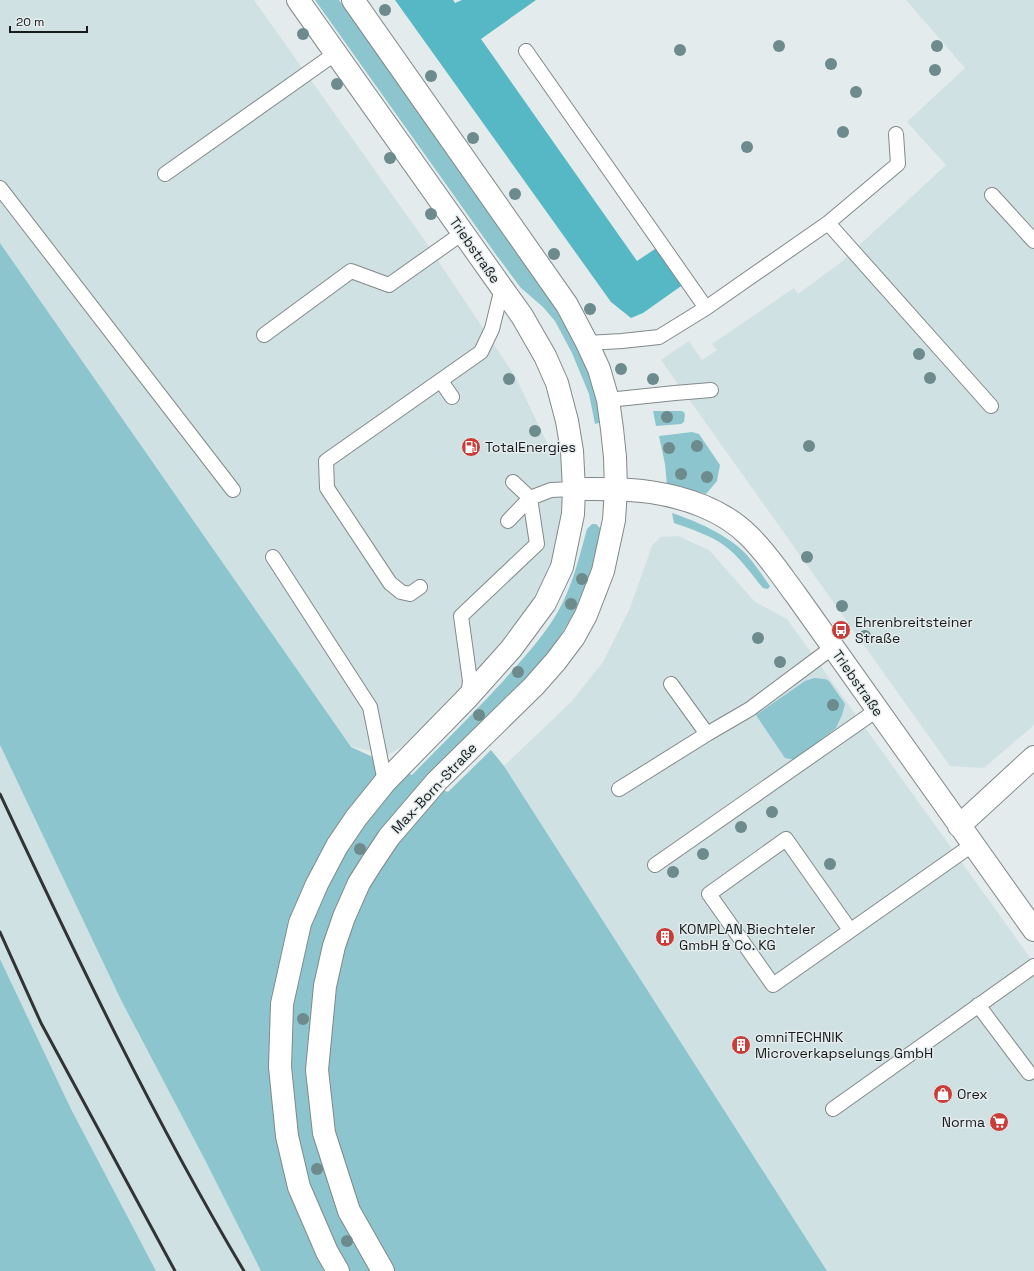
<svg xmlns="http://www.w3.org/2000/svg" width="1034" height="1271" font-family="'Space Grotesk',sans-serif">
	<style>
		.built { fill: #d0e1e3 }
		.green { fill: #8cc5cd }
		.forest { fill: #56b8c4 }
		.lines { fill: none; stroke-linecap: round; stroke-linejoin: round }
		.service-casing { stroke: #82898a; stroke-width: 16 }
		.minor-casing { stroke: #82898a; stroke-width: 24 }
		.primary-casing { stroke: #82898a; stroke-width: 24 }
		.service { stroke: #fff; stroke-width: 14 }
		.minor { stroke: #fff; stroke-width: 22 }
		.primary { stroke: #fff; stroke-width: 22 }
		.rail { stroke: #313435; stroke-width: 3 }
		.tree { fill: #6d8a8d }
		.labels { text-anchor: middle; stroke-width: 3; stroke-linejoin: round; paint-order: stroke }
		.street-label { font-size: 14px; fill: #181a1b; stroke: #e3ebec }
		.poi-label { font-size: 14px; fill: #181a1b; stroke: #e3ebec; text-anchor: start }
	</style>
	<rect width="100%" height="100%" fill="#e3ebec"/>
	<path class="built" d="M0,0H254L423,238L515,376L552,453H562L564,512L552,560L530,606L483,664L403,746L388,755L350,746L0,243Z
		M906,0H1034V725L984,768L950,766L661,360L689,341L702,360L717,350L712,344L794,288L798,294L840,263L946,165L907,122L965,68Z
		M678,536L709,550L755,602L787,619L1034,963V1271H827L504,766L572,701L603,662L630,608L652,546L660,537Z
		M0,745L121,1000L205,1160L261,1271H156L71,1109L0,959Z"/>
	<path class="green" d="M315,0H339L548,296L578,347L592,380L602,422L595,424L589,394L572,353L555,321L543,307L521,288L497,256Z
		M0,243L351,747L412,775C443,743 475,712 505,679C526,655 548,632 562,604C574,580 580,554 587,529L592,524H596L601,529C597,579 569,627 539,665L424,781L448,792L491,750L504,766L827,1271H261L205,1160L121,1000L0,745Z
		M653,411H681L684,412L685,415L684,422L681,424L656,426Z
		M692,432L699,434L720,465L717,481L706,494L679,486L667,485L665,464L659,436Z
		M672,513C696,521 728,535 746,554C755,564 762,575 770,586L768,589L763,588C751,574 740,557 725,546C710,535 691,529 674,523Z
		M814,678L825,679L829,681L845,704L842,715L836,728L795,760L785,758L756,715L805,681Z
		M0,959L71,1109L156,1271H0Z"/>
	<path class="forest" d="M395,0H453L455,3L462,0H536L481,39L637,261L658,247L684,284L643,313L631,318L611,302Z"/>
	<g class="lines">
		<defs>
			<path id="service" d="M526,51L706,308
				M165,174L336,53
				M0,188L233,490
				M992,195L1034,241
				M828,223L991,406
				M264,335L351,271L389,285L464,232
				M587,343L622,341L659,337L706,308L828,223L898,164L896,134
				M441,381L452,397
				M608,400L675,393L711,390
				M508,521L530,498L551,490L574,489
				M273,557L370,707L385,782
				M420,587L410,594L401,592L390,583L327,488L326,461L481,352L492,329L502,288
				M671,684L707,734
				M468,696L470,681L461,616L537,544L530,498L513,482
				M619,789L707,734L750,709L833,647
				M655,865L877,710
				M850,930L786,839L709,894L773,985L972,845
				M978,1005L1029,1073
				M833,1109L1034,966"/>
			<path id="minor" d="M574,489C599,489 625,488 650,492C685,497 723,510 748,535C766,552 781,575 796,595L1034,930
				M959,826L1034,757"/>
			<path id="primary" d="M298,0L502,288L522,316L545,356L557,383L567,421L572,451L574,489L573,514L562,567L545,603L511,649L468,697L385,782L356,818L337,846L317,884L300,923L282,1004L280,1067L287,1136L299,1187L327,1252L338,1271
				M353,0L567,305L587,343L599,369L608,400L612,429L615,457L616,490L614,520L603,571L586,615L574,637L556,661L534,686L437,781L389,837L371,864L359,883L344,917L334,946L325,986L317,1070L324,1133L349,1211L383,1271"/>
		</defs>
		<use href="#service" class="service-casing"/>
		<use href="#minor" class="minor-casing"/>
		<use href="#primary" class="primary-casing"/>
		<use href="#service" class="service"/>
		<use href="#minor" class="minor"/>
		<use href="#primary" class="primary"/>
		<path class="rail" d="M0,794C76,956 153,1118 244,1271
			M0,932L41,1023L175,1271"/>
	</g>
	<g class="tree">
		<circle cx="385" cy="10" r="6"/>
		<circle cx="303" cy="34" r="6"/>
		<circle cx="779" cy="46" r="6"/>
		<circle cx="937" cy="46" r="6"/>
		<circle cx="680" cy="50" r="6"/>
		<circle cx="831" cy="64" r="6"/>
		<circle cx="935" cy="70" r="6"/>
		<circle cx="431" cy="76" r="6"/>
		<circle cx="337" cy="84" r="6"/>
		<circle cx="856" cy="92" r="6"/>
		<circle cx="843" cy="132" r="6"/>
		<circle cx="473" cy="138" r="6"/>
		<circle cx="747" cy="147" r="6"/>
		<circle cx="390" cy="158" r="6"/>
		<circle cx="515" cy="194" r="6"/>
		<circle cx="431" cy="214" r="6"/>
		<circle cx="554" cy="254" r="6"/>
		<circle cx="590" cy="309" r="6"/>
		<circle cx="919" cy="354" r="6"/>
		<circle cx="621" cy="369" r="6"/>
		<circle cx="930" cy="378" r="6"/>
		<circle cx="509" cy="379" r="6"/>
		<circle cx="653" cy="379" r="6"/>
		<circle cx="667" cy="417" r="6"/>
		<circle cx="535" cy="431" r="6"/>
		<circle cx="697" cy="446" r="6"/>
		<circle cx="809" cy="446" r="6"/>
		<circle cx="669" cy="448" r="6"/>
		<circle cx="681" cy="474" r="6"/>
		<circle cx="707" cy="477" r="6"/>
		<circle cx="807" cy="557" r="6"/>
		<circle cx="582" cy="579" r="6"/>
		<circle cx="571" cy="604" r="6"/>
		<circle cx="842" cy="606" r="6"/>
		<circle cx="865" cy="636" r="6"/>
		<circle cx="758" cy="638" r="6"/>
		<circle cx="780" cy="662" r="6"/>
		<circle cx="518" cy="672" r="6"/>
		<circle cx="833" cy="705" r="6"/>
		<circle cx="479" cy="715" r="6"/>
		<circle cx="772" cy="812" r="6"/>
		<circle cx="741" cy="827" r="6"/>
		<circle cx="360" cy="849" r="6"/>
		<circle cx="703" cy="854" r="6"/>
		<circle cx="830" cy="864" r="6"/>
		<circle cx="673" cy="872" r="6"/>
		<circle cx="303" cy="1019" r="6"/>
		<circle cx="317" cy="1169" r="6"/>
		<circle cx="347" cy="1241" r="6"/>
	</g>
	<defs>
		<symbol id="fuel-disc" viewBox="-11 -11 22 22"><circle r="9.5" fill="#ca3c38" stroke="#e3ebec"/><path d="M-5.5-6h7V0h2V4h1.3V-2.5L3-4.5l.8-.8L6-3V5H2.5V1h-1V6h-7ZM-4.2-4.7v3.2H.2V-4.7Z" fill="#fff"/></symbol>
		<symbol id="bus-disc" viewBox="-11 -11 22 22"><circle r="9.5" fill="#ca3c38" stroke="#e3ebec"/><path d="M-5-6H5V4H4V6H2V4H-2V6H-4V4H-5ZM-3.5-4V0h7V-4ZM-3.5 1.2v1.5H-2V1.2ZM2 1.2v1.5H3.5V1.2Z" fill="#fff"/></symbol>
		<symbol id="building-disc" viewBox="-11 -11 22 22"><circle r="9.5" fill="#ca3c38" stroke="#e3ebec"/><path d="M-4-6H4V6H1V3H-1V6H-4ZM-2.5-4.3h1.7v1.8h-1.7ZM.8-4.3h1.7v1.8H.8ZM-2.5-1h1.7V.8h-1.7ZM.8-1h1.7V.8H.8Z" fill="#fff"/></symbol>
		<symbol id="shop-disc" viewBox="-11 -11 22 22"><circle r="9.5" fill="#ca3c38" stroke="#e3ebec"/><path d="M-5-2.5h2.3a2.7 3.5 0 0 1 5.4 0H5L5.5 6h-11ZM-1.5-2.5h3a1.5 2.3 0 0 0-3 0Z" fill="#fff"/></symbol>
		<symbol id="supermarket-disc" viewBox="-11 -11 22 22"><circle r="9.5" fill="#ca3c38" stroke="#e3ebec"/><path d="M-6-5.5h2.5l.6 2H6L4.5 2H-2.5L-4.4-4H-6ZM-1.5 3.2a1.3 1.3 0 1 0 .1 0ZM3 3.2a1.3 1.3 0 1 0 .1 0Z" fill="#fff"/></symbol>
	</defs>
	<g fill-rule="evenodd">
		<use href="#fuel-disc" x="460" y="436" width="22" height="22"/>
		<use href="#bus-disc" x="830" y="619" width="22" height="22"/>
		<use href="#building-disc" x="654" y="926" width="22" height="22"/>
		<use href="#building-disc" x="730" y="1034" width="22" height="22"/>
		<use href="#shop-disc" x="932" y="1083" width="22" height="22"/>
		<use href="#supermarket-disc" x="988" y="1111" width="22" height="22"/>
	</g>
	<g class="labels">
		<g class="street-label">
			<text transform="translate(475 250) rotate(55)" y="5">Triebstraße</text>
			<text transform="translate(858 683) rotate(55)" y="5">Triebstraße</text>
			<text transform="translate(434 788) rotate(-47)" y="5">Max-Born-Straße</text>
		</g>
		<g class="poi-label">
			<text x="485" y="452">TotalEnergies</text>
			<text x="855" y="627">Ehrenbreitsteiner<tspan x="855" dy="16">Straße</tspan></text>
			<text x="679" y="934">KOMPLAN Biechteler<tspan x="679" dy="16">GmbH &amp; Co. KG</tspan></text>
			<text x="755" y="1042">omniTECHNIK<tspan x="755" dy="16">Microverkapselungs GmbH</tspan></text>
			<text x="957" y="1099">Orex</text>
			<text x="985" y="1127" text-anchor="end">Norma</text>
		</g>
	</g>
	<path d="M10 26v6h77v-6" fill="none" stroke="#181a1b" stroke-width="2"/>
	<text x="16" y="26" font-size="12" fill="#181a1b" stroke="#e3ebec" stroke-width="3" paint-order="stroke">20 m</text>
</svg>
